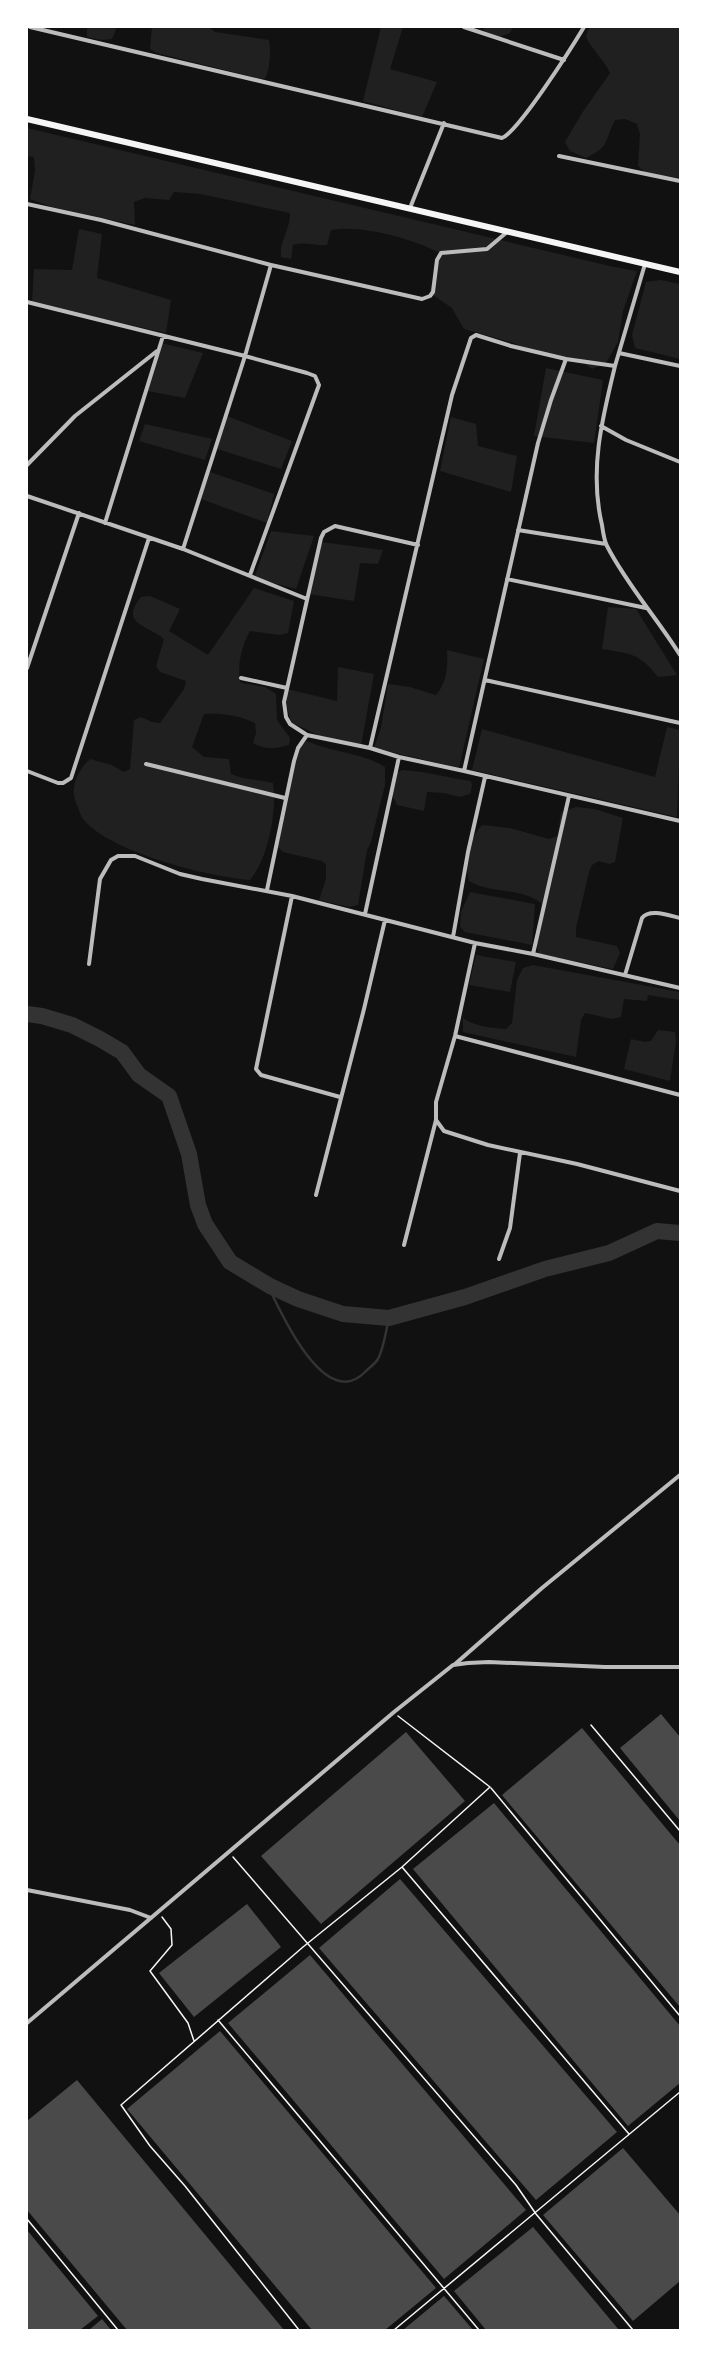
<svg xmlns="http://www.w3.org/2000/svg" width="707" height="2357" font-family="'Source Sans 3',sans-serif">
	<style>
		.green { fill: #202020 }
		.lines { fill: none; stroke-linecap: round; stroke-linejoin: round }
		.stream { stroke: #333; stroke-width: 2.5 }
		.river { stroke: #333; stroke-width: 16 }
		.building { fill: #4a4a4a }
		.path { stroke: #f5f5f5; stroke-width: 1.5 }
		.minor { stroke: #bcbcbc; stroke-width: 4 }
		.trunk { stroke: #f5f5f5; stroke-width: 6 }
	</style>
	<rect width="100%" height="100%" fill="#111"/>
	<path class="green" d="M87,27H117L112,39L102,40L87,37Z
		M152,27H209L215,32L269,40C271,51 270,69 265,79L257,78L157,53L150,49Z
		M381,27H403L390,69L437,82L422,117L363,101Z
		M485,27H513L510,33L499,37L483,31Z
		M589,27H680V178L647,174L638,166L640,134L637,124L625,119L615,120C604,141 611,146 586,158L570,151L565,142L582,113L610,73C604,60 593,51 586,37Z
		M27,128L614,267L637,271L623,311L618,342L606,363L592,369L576,358L533,353L514,343L464,329L452,308L430,293C431,278 440,267 440,253C414,239 360,224 331,230L327,245C316,246 303,241 293,245L291,259L281,257C279,241 291,228 290,213L200,194L174,192L169,200L145,198L134,202L135,225L52,207L30,199L35,171L34,157L27,156Z
		M79,229L102,234L97,278L171,300L166,333L32,303L34,269L72,270Z
		M660,280L680,284V359L635,348L632,335L646,282Z
		M161,343L203,353L185,398L147,391Z
		M546,368L603,380L594,443L534,436Z
		M227,416L292,441L281,469L217,449Z
		M451,417L476,424L478,446L517,456L511,492L440,471Z
		M145,424L212,439L205,460L139,441Z
		M210,472L274,494L267,523L201,499Z
		M271,531L314,536L296,589L254,578Z
		M321,542L383,550L378,564L360,563L354,601L308,594Z
		M254,588L294,601L288,633L279,635L250,631C242,645 236,667 241,683L265,687L276,694L277,720L290,738L289,745C275,749 265,750 253,743L256,733L255,723C238,715 222,713 204,714L192,747L204,757L229,759L231,774C244,780 258,779 273,783C277,811 269,857 250,880C209,877 109,852 83,819C80,815 79,809 77,805C69,789 77,771 90,759L112,765L124,772L130,769L134,720L141,717L152,722L160,723L184,689L186,681L160,672L156,666L164,639C147,625 119,624 141,597L150,596L180,609L169,631L208,655Z
		M608,607L636,609L677,675L658,677C639,653 632,654 602,649Z
		M447,650L484,659L459,768L374,748L381,727L388,684L410,687L436,695C447,682 448,667 447,650Z
		M338,667L374,674L361,746L324,738L291,722L287,706V689L337,701Z
		M667,727L680,730L677,817L472,770L482,729L655,777Z
		M307,741C332,753 362,752 385,767V785L371,842L367,850L358,905L349,907L319,900L326,879V865L322,861L283,852L277,846L297,754L302,745Z
		M403,770C426,771 448,778 471,781L472,786L470,794L460,797L444,793L427,792L424,811L397,805L391,793L395,773Z
		M576,807L595,809L623,818L615,862L609,864L599,861L592,865L589,872L576,928V937L617,946L620,953L613,969L539,954C532,937 544,923 541,903C520,887 491,894 469,881C464,861 468,840 482,825L510,828L549,839L558,836L561,812Z
		M470,892L535,904L532,945L465,932L460,927L461,912Z
		M476,955L516,962L510,992L469,985Z
		M533,965L680,992V1000L648,995L647,1001L624,999L621,1017L612,1019L585,1013L581,1020L576,1057L463,1032V1018C474,1026 491,1028 506,1029L512,1023L517,980L523,968Z
		M658,1030L675,1032L676,1041L670,1081L624,1069L631,1039L645,1042L651,1041Z"/>
	<g class="lines">
		<path class="stream" d="M270,1290C283,1317 326,1412 365,1372C369,1368 375,1364 378,1359C384,1348 386,1330 389,1318"/>
		<path class="river" d="M27,1014L42,1016L72,1025L100,1039L122,1052L139,1075L169,1096L189,1154L198,1205L205,1224L230,1262L270,1286L298,1299L343,1314L389,1318L465,1297L545,1269L609,1253L657,1231L680,1233"/>
	</g>
	<path class="building" d="M661,1714L680,1737V1821L620,1748Z
		M582,1728L680,1845V2007L502,1795Z
		M406,1732L465,1801L321,1924L261,1856Z
		M494,1803L680,2026V2083L628,2126L413,1869Z
		M400,1879L617,2132L536,2200L319,1948Z
		M247,1904L281,1947L194,2017L159,1973Z
		M310,1955L526,2210L444,2279L228,2023Z
		M220,2031L436,2288L385,2330H312L127,2109Z
		M77,2080L284,2330H127L27,2210V2121Z
		M623,2148L680,2215V2281L633,2321L543,2215Z
		M533,2227L619,2330H486L454,2291Z
		M27,2230L98,2316L80,2330H27Z
		M444,2296L473,2330H403Z
		M102,2319L111,2330H89Z"/>
	<g class="lines">
		<path class="path" d="M591,1725L680,1831
			M491,1788L680,2016
			M233,1857L516,2185L536,2214L633,2330
			M402,1867L629,2134
			M162,1917L171,1929L172,1945L150,1971L188,2023L194,2041
			M218,2020L479,2330
			M27,2219L118,2330
			M299,2330L185,2186L150,2146L121,2105L303,1947L402,1867L490,1787L398,1716
			M394,2330L680,2092"/>
		<path class="minor" d="M30,27L502,138C519,131 572,47 584,27
			M464,27L564,60
			M559,156L680,181
			M27,204L101,220L271,265L245,356L307,373L315,376L319,385L250,575
			M410,208L444,123
			M271,265L422,299L430,296L433,292L437,260L441,253L487,249L507,232
			M27,302L245,356L183,549
			M619,353L680,366
			M566,359L615,366L645,264
			M615,366C602,419 589,471 602,525C603,532 604,540 607,546C627,585 657,618 680,655
			M601,426L626,440L680,462
			M27,465L75,416L157,351
			M27,496L183,549L307,599
			M105,523L163,336
			M518,530L606,544
			M507,579L646,608
			M27,668L79,513
			M241,678L287,688
			M485,680L680,723
			M370,748L452,395L471,338L476,335L511,346L566,359L551,400L538,443L464,771L399,757L370,748L307,735L290,724L286,717L284,702L321,538L324,532L335,526L418,545
			M146,764L285,798
			M27,771L58,783H63L71,778L149,538
			M464,771L680,821
			M267,890L294,761L298,748L307,735
			M292,896L256,1069L261,1075L340,1097
			M365,914L399,757
			M453,937L468,852L485,777
			M475,943L455,1036L436,1102V1120L444,1131L488,1145L577,1164L680,1191
			M533,954L569,796
			M89,964L100,879L111,860L118,856H135L180,874L202,879L292,896L475,943L533,954L680,988
			M625,975L642,918C650,908 670,916 680,918
			M455,1036L680,1095
			M316,1195L364,1009L385,920
			M404,1245L436,1120
			M499,1259L510,1228L520,1153
			M454,1665L542,1588L680,1475
			M27,1890L130,1910L151,1918
			M27,2023L394,1712L453,1665L468,1663L489,1662L605,1667H680"/>
		<path class="trunk" d="M27,119L680,272"/>
	</g>
	<rect width="707" height="2357" fill="none" stroke="#ffffff" stroke-width="56"/>
</svg>
